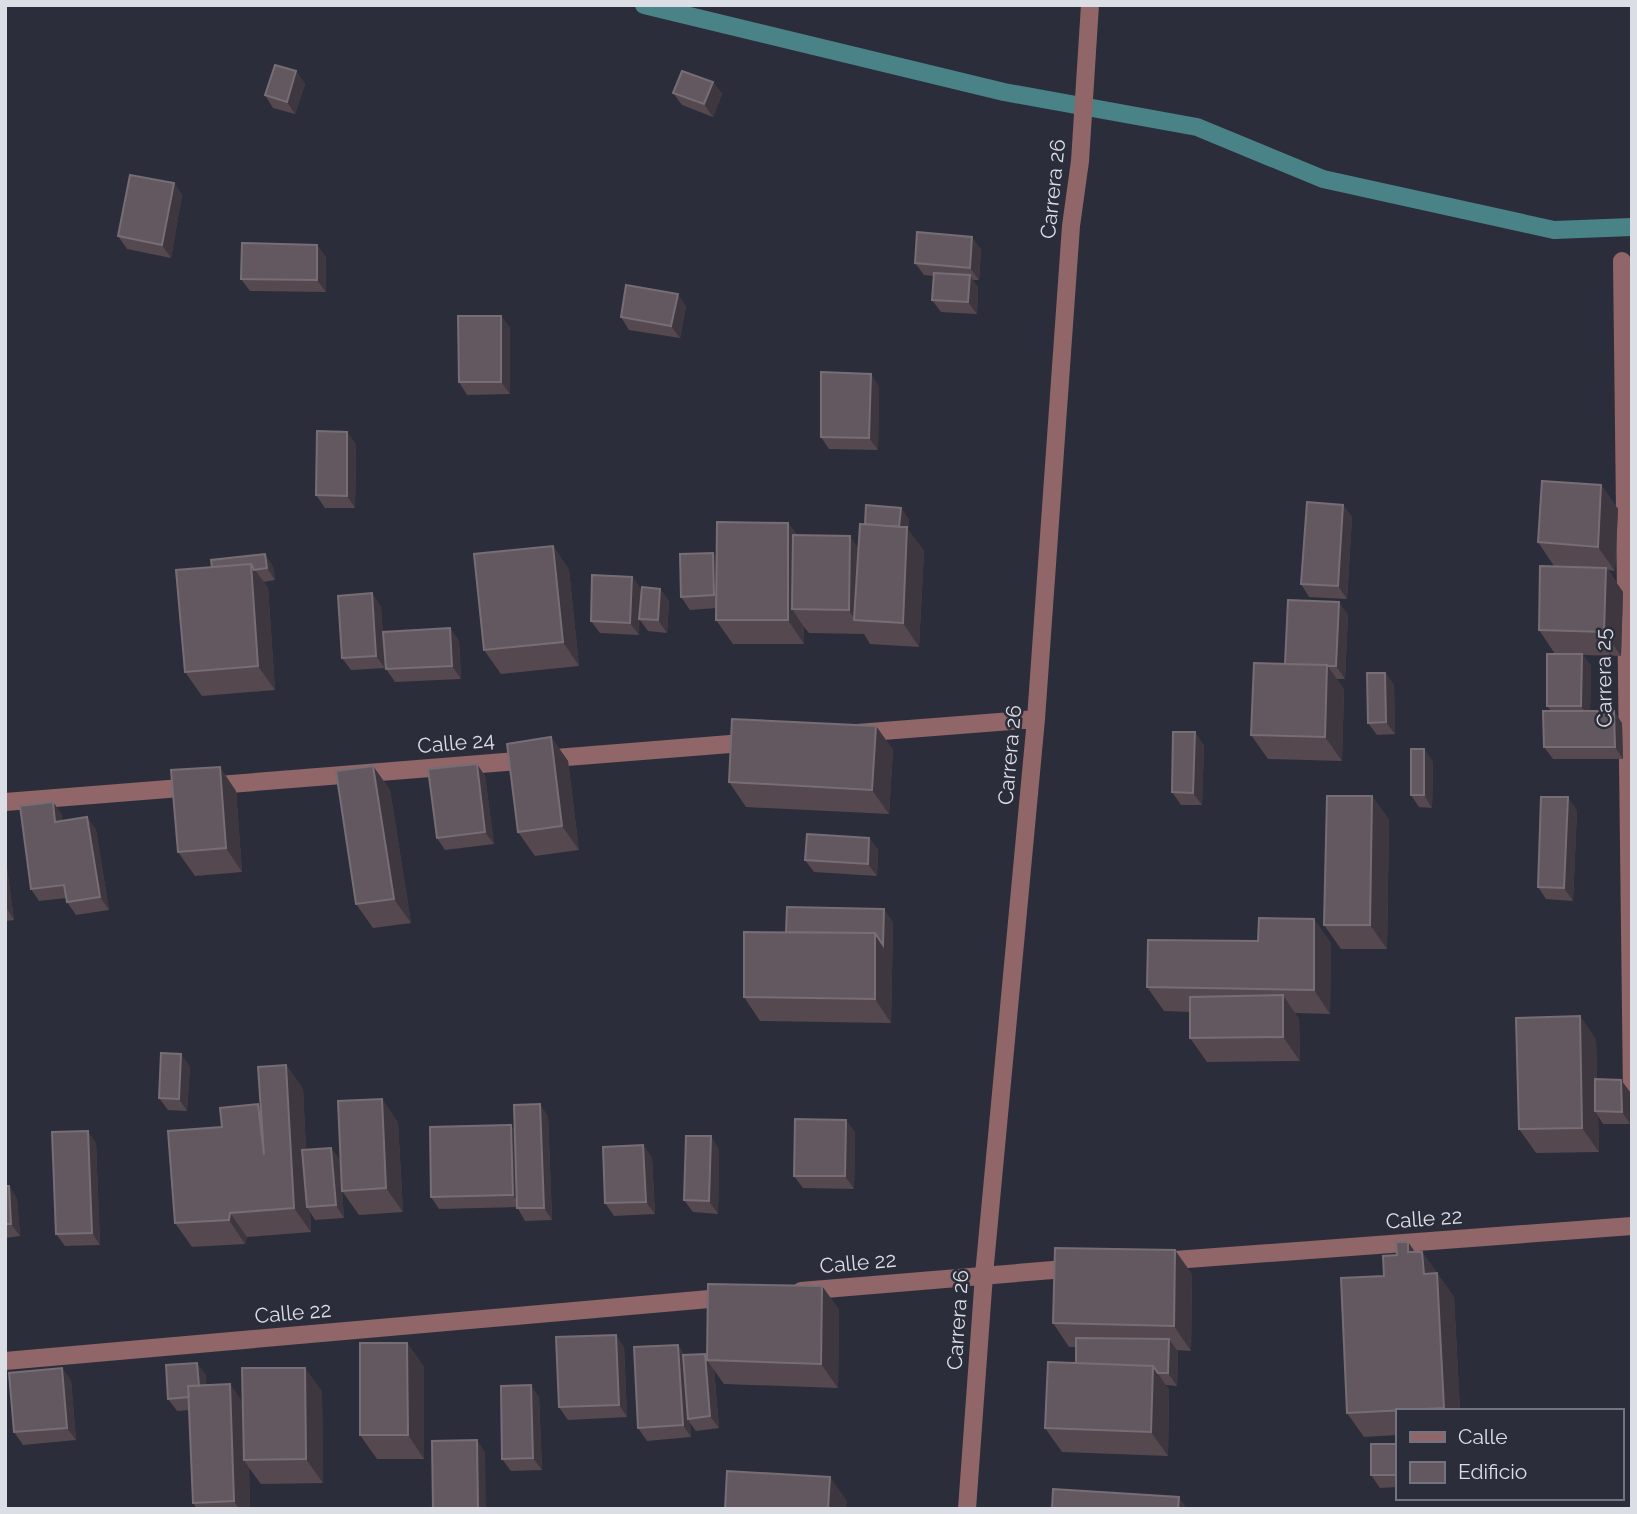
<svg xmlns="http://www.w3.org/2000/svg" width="1637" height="1514" font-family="Raleway,sans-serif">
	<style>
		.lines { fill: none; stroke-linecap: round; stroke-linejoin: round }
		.stream { stroke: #498388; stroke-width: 18 }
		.minor { stroke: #906669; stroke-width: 18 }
		.wall { fill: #55484f }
		.shaded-wall { fill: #3e3740 }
		.building { fill: #645860; stroke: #766d75; stroke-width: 2 }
		.labels { text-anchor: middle; stroke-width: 5; stroke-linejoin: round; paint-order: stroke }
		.street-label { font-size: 21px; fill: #dcdee6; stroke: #2b2e3a }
	</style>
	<rect width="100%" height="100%" fill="#2b2e3a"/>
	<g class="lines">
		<path class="stream" d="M644,5L1004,92L1197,127L1323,179L1554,230L1632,227"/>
		<path class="minor" d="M1622,261L1632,1095
			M857,733L1036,719
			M5,802L755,742
			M1161,1261L1632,1226
			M801,1291L1077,1268
			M5,1361L732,1297
			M967,1509L984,1275L1036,719L1071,226L1080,161L1090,5"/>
	</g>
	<path class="wall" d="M296,71L305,84L295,114L273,108L265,95Z
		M713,82L722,94L713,117L682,105L673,93Z
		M174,183L182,195L171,258L127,249L118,236Z
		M317,245L326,257V292L250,291L241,279Z
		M981,249L979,280H973L978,288L977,314L941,312L932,300L934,276L924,275L915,263Z
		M686,306L680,338L629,330L621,317Z
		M501,316L510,328V394L467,395L459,382Z
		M879,386L878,450L829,449L821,437Z
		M356,444L355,508H325L316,495Z
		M1601,485L1618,509L1615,571L1608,570L1623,592L1621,656L1583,655L1591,666L1590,711L1622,723L1623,759H1553L1544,747L1551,711L1547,706L1555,654L1539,630L1554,566L1538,542Z
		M1343,505L1352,517L1347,599L1309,597L1301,584Z
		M901,508L909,520L908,530L924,551L919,647L870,644L864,634L809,633L804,627V644H733L716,620V608L690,610L681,597L713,553L717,559L788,523L797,535L858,549L865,524Z
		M553,546L569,570L579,666L501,674L484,650Z
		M273,566L275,580L263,582L268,588L275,690L202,696L185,672L176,570Z
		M632,577L641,589L639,618L660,589L669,601L667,633L648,631L639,619V635L600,633L591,621Z
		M381,606L385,668L351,670L342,658Z
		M1348,614L1345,679H1336L1344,689L1342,761L1268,759L1251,735L1285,664Z
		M450,628L459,641L461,679L395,682L386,669Z
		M1385,673L1394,685L1395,734L1377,735L1368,723Z
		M876,726L893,750L889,814L746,807L729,782Z
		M551,737L568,761L579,850L535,856L518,832Z
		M1204,745L1202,805H1181L1172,792Z
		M1424,749L1433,762L1432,808L1419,807L1411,795Z
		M477,764L485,776L494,844L445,850L437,838Z
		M373,766L390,790L411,923L373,928L356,904Z
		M236,791L242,872L195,876L178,852Z
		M1372,796L1389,820L1387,949H1341L1324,925Z
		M1577,810L1573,901L1546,899L1538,887Z
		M62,814V821L87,817L96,830L109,910L76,915L67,902L66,898L39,901L31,889Z
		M869,838L878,850L877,876L814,872L805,860Z
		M5,854L14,920L5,921Z
		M893,922L891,1023L760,1021L744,997L786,932Z
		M1331,943L1330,1014L1295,1013L1299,1019L1300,1061L1207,1062L1190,1038V1012L1164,1011L1147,987Z
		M1580,1016L1596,1040L1597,1079L1621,1080L1630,1092V1124H1603L1598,1116L1599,1152L1536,1153L1519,1129Z
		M286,1065L303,1089L306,1150L331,1148L340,1160L344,1218L315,1220L310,1212L311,1232L247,1237L245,1244L192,1247L175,1223L222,1127L261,1108Z
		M190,1066L187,1111L168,1110L159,1098Z
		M382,1099L398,1123L403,1212L359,1215L342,1191Z
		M548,1116L552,1220L525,1221L517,1207L439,1209L431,1197Z
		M855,1132L854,1189L803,1188L794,1176Z
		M96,1143L100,1245L65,1246L56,1234Z
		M643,1145L652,1158L655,1214L614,1216L605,1203Z
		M719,1149L718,1214L693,1212L684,1200Z
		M5,1186H9L17,1199L20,1236L5,1238Z
		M1408,1242L1415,1252H1422L1454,1297L1460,1411H1397V1435L1364,1437L1347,1413L1384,1276L1397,1255Z
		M1192,1274L1191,1351L1177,1350L1178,1352L1177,1386L1166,1385L1169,1390L1168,1456L1062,1452L1045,1428L1076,1363V1347H1069L1053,1323Z
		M822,1286L839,1310L838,1388L724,1384L714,1370L719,1428L696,1431L690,1423L691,1437L647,1441L638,1428L705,1354L707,1357Z
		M407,1343L424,1367V1459H377L360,1435Z
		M624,1347L627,1417L568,1420L559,1407Z
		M305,1368L322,1392L323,1483L261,1484L249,1468L250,1509H197L193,1503L189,1410L177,1411L168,1399L206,1375V1385L243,1402Z
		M71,1380L76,1440L23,1445L14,1432Z
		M539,1397L542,1470L511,1471L502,1459Z
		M1397,1444V1487L1380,1488L1371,1475Z"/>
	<path class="shaded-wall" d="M296,71L305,84L295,114L287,102Z
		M713,82L722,94L713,117L704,104Z
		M174,183L182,195L171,258L162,245Z
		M972,237L981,249L979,280L970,268Z
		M317,245L326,257V292L317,280Z
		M970,275L978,288L977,314L968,302Z
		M678,294L686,306L680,338L671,326Z
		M501,316L510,328V394L501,382Z
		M871,374L879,386L878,450L869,438Z
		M347,432L356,444L355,508L347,496Z
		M1601,485L1618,509L1615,571L1598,547Z
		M1343,505L1352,517L1347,599L1338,586Z
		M901,508L909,520L908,530L924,551L919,647L903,623L898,532Z
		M788,523L805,547L792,609L804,627V644L788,620Z
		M850,536L866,560L855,620L849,610Z
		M553,546L569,570L579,666L563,642Z
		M713,553L721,565L723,608L714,595Z
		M265,554L273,566L275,580L267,568Z
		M251,564L268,588L275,690L258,666Z
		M1606,568L1623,592L1621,656L1604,632Z
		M632,577L641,589L639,635L630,623Z
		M660,589L669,601L667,633L658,620Z
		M372,593L381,606L385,668L376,656Z
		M1339,602L1348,614L1345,679L1336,666Z
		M450,628L459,641L461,679L452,666Z
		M1582,654L1591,666L1590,718L1581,706Z
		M1327,665L1344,689L1342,761L1325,737Z
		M1385,673L1394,685L1395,734L1386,722Z
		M1614,711L1622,723L1623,759L1615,747Z
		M876,726L893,750L889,814L872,790Z
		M1195,732L1204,745L1202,805L1193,793Z
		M551,737L568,761L579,850L562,826Z
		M1424,749L1433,762L1432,808L1424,795Z
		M477,764L485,776L494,844L485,832Z
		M373,766L390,790L411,923L394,899Z
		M220,767L236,791L242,872L226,848Z
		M1372,796L1389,820L1387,949L1370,925Z
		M1568,797L1577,810L1573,901L1564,888Z
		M53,802L62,814L63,835L55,822Z
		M87,817L96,830L109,910L100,897Z
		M869,838L878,850L877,876L868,864Z
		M5,854L14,920L6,907Z
		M884,909L893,922L891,1023L875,999V933Z
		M1314,919L1331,943L1330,1014L1314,990Z
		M1283,995L1299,1019L1300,1061L1283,1037Z
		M1580,1016L1596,1040L1598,1111H1595L1598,1116L1599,1152L1582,1128Z
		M181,1054L190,1066L187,1111L179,1099Z
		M286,1065L303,1089L309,1207H307L310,1212L311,1232L294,1208Z
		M1621,1080L1630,1092V1124L1622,1112Z
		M382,1099L398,1123L403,1212L386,1188Z
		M258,1104L275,1128L264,1155Z
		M540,1104L548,1116L552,1220L544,1208Z
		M846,1120L855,1132L854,1189L845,1176Z
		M511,1125L519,1137L521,1207L513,1195Z
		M88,1131L96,1143L100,1245L92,1233Z
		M711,1136L719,1149L718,1214L709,1201Z
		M643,1145L652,1158L655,1214L646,1202Z
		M331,1148L340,1160L344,1218L336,1205Z
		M9,1186L17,1199L20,1236L11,1224Z
		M230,1213L247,1237L245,1244L229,1220Z
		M1408,1242L1423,1264L1422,1252L1454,1297L1460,1411H1446L1444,1408L1408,1252Z
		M1175,1250L1192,1274L1191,1351L1174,1326Z
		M822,1286L839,1310L838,1388L821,1364Z
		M616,1335L624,1347L627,1417L619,1405Z
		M1169,1339L1178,1352L1177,1386L1168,1373Z
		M407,1343L424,1367V1459L408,1435Z
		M678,1345L686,1357L688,1419L690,1423L691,1437L683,1425Z
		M705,1354L710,1360H707L714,1370L719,1428L710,1416Z
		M197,1363L206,1375L208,1409L199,1397Z
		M1153,1366L1169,1390L1168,1456L1151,1432Z
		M62,1368L71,1380L76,1440L67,1428Z
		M305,1368L322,1392L323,1483L306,1459Z
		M230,1384L247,1408L244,1460L249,1468L250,1509H239L234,1501Z
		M531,1385L539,1397L542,1470L533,1458Z
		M477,1440L485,1452L486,1509H478Z
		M830,1477L847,1501L846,1509H828Z
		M1179,1497L1187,1509H1178Z"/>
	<path class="building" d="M275,65L296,71L287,102L265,95Z
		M682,71L713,82L704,104L673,93Z
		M130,175L174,183L162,245L118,236Z
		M917,232L972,237L970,268L915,263Z
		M242,243L317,245V280L241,279Z
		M934,273L970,275L968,302L932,300Z
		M626,285L678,294L671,326L621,317Z
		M458,316H501V382H459Z
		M821,372L871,374L869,438L821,437Z
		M317,431L347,432V496L316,495Z
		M1542,481L1601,485L1598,547L1538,542Z
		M1307,502L1343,505L1338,586L1301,584Z
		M866,505L901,508L899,527L865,524Z
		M717,522L788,523V620H716Z
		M860,524L907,527L903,623L854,620Z
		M793,535L850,536L849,610L792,609Z
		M553,546L563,642L484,650L474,554Z
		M713,553L714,595L681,597L680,554Z
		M265,554L267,568L254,570L251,564L212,567L211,560Z
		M251,564L258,666L185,672L176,570Z
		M1540,566L1606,568L1604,632L1539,630Z
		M592,575L632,577L630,623L591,621Z
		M642,587L660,589L658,620L639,619Z
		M372,593L376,656L342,658L338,596Z
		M1288,600L1339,602L1336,666H1327V665L1285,664Z
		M450,628L452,666L386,669L383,632Z
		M1547,654H1582L1581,706H1547Z
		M1254,663L1327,665L1325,737L1251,735Z
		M1367,673H1385L1386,722L1368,723Z
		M1543,711H1614L1615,747H1544Z
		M732,719L876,726L872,790L729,782Z
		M1173,732H1195L1193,793L1172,792Z
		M551,737L562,826L518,832L507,744Z
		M1411,749H1424V795H1411Z
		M477,764L485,832L437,838L428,769Z
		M373,766L394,899L356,904L336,771Z
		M220,767L226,848L178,852L171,770Z
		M1327,796H1372L1370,925H1324Z
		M1541,797H1568L1564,888L1538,887Z
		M53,802L55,822L87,817L100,897L67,902L64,885L31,889L20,806Z
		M807,834L869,838L868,864L805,860Z
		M787,907L884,909L883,945L875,933L786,932Z
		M1259,918L1314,919V990L1147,987L1148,940L1258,941Z
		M744,932L875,933V999L744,997Z
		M1283,995V1037L1190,1038V997Z
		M1580,1016L1582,1128L1519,1129L1516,1018Z
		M161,1053L181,1054L179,1099L159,1098Z
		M286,1065L294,1208L230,1213L229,1220L175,1223L168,1131L222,1127L220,1108L258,1104L264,1155L258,1067Z
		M1595,1079L1621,1080L1622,1112L1595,1111Z
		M382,1099L386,1188L342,1191L338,1101Z
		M540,1104L544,1208H517L514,1105Z
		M795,1119L846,1120L845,1176H794Z
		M511,1125L513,1195L431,1197L430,1127Z
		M88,1131L92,1233L56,1234L52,1132Z
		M686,1136H711L709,1201L684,1200Z
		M643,1145L646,1202L605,1203L603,1147Z
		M331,1148L336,1205L307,1207L302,1150Z
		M5,1186H9L11,1224H5Z
		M1396,1242H1408V1252H1422L1424,1274L1437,1273L1444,1408L1347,1413L1341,1278L1384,1276L1383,1256L1397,1255Z
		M1055,1248L1175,1250L1174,1326L1053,1323Z
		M708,1284L822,1286L821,1364L707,1360Z
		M616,1335L619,1405L559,1407L556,1337Z
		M1076,1338L1169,1339L1168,1373H1158L1153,1366L1076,1363Z
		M360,1343H407L408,1435H360Z
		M678,1345L683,1425L638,1428L634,1347Z
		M705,1354L710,1416L688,1419L683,1355Z
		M1048,1362L1153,1366L1151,1432L1045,1428Z
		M197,1363L199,1386H188L189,1397L168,1399L166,1365Z
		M62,1368L67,1428L14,1432L9,1373Z
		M242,1368H305L306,1459L244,1460Z
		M230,1384L234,1501L193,1503L188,1386Z
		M531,1385L533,1458L502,1459L501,1386Z
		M477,1440L478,1509H433L432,1441Z
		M1371,1444H1397V1475H1371Z
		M727,1471L830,1477L828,1509H725Z
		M1053,1489L1179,1497L1178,1509H1052Z"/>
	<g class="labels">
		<g class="street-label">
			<text transform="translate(1053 189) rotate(-84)" y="7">Carrera 26</text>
			<text transform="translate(1604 678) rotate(-91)" y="7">Carrera 25</text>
			<text transform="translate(456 743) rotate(-5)" y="7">Calle 24</text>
			<text transform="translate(1010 755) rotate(-85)" y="7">Carrera 26</text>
			<text transform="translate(1424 1219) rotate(-4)" y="7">Calle 22</text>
			<text transform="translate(858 1263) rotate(-5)" y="7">Calle 22</text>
			<text transform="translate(293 1313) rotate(-5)" y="7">Calle 22</text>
			<text transform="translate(958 1320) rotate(-86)" y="7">Carrera 26</text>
		</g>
	</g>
	<rect width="1637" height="1514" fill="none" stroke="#dcdee6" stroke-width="14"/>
	<rect x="1396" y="1409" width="228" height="91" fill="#2b2e3a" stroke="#72747f" stroke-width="2"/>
	<rect x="1410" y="1432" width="35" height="10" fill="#906669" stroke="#72747f" stroke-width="2"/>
	<text x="1458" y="1444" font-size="21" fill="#dcdee6">Calle</text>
	<rect x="1410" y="1462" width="35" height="21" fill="#645860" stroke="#72747f" stroke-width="2"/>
	<text x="1458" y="1479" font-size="21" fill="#dcdee6">Edificio</text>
</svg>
